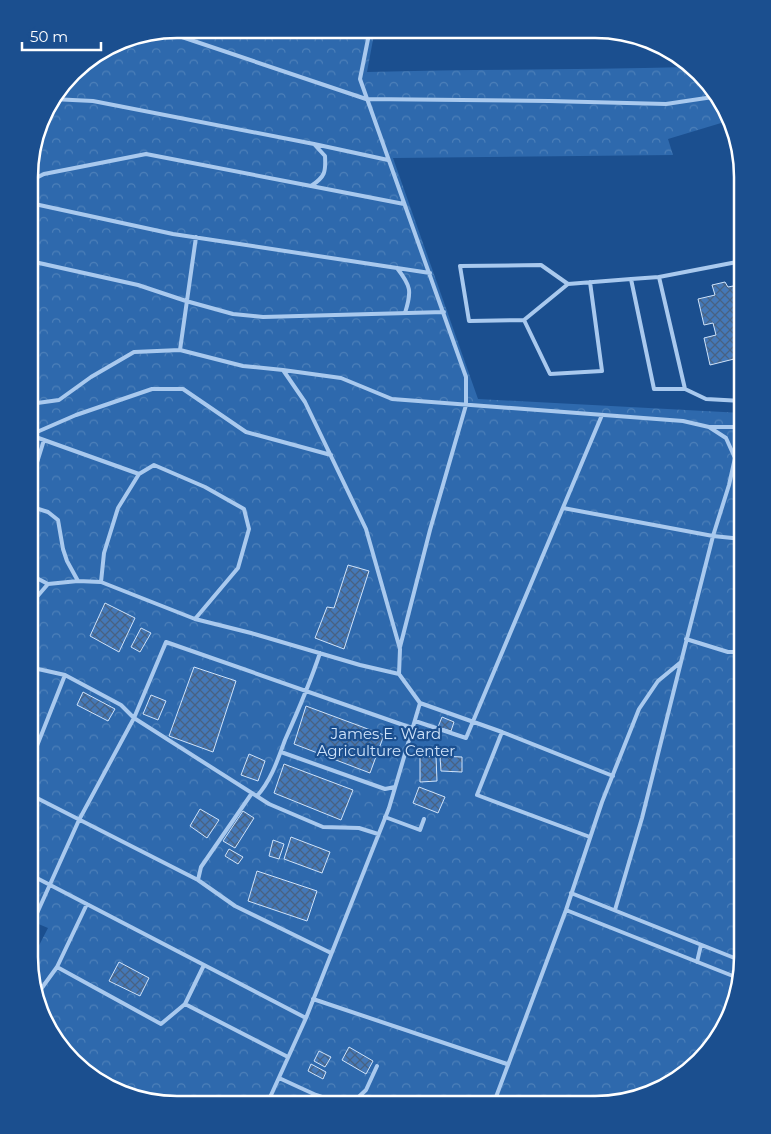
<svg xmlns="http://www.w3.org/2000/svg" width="771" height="1134" font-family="Montserrat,sans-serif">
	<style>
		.forest { fill: url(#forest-crowns) }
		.building { fill: url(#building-cross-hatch); stroke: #cfe3fa }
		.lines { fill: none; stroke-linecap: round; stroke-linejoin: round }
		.service { stroke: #a9c9ee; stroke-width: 4 }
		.labels { text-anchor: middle; stroke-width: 4.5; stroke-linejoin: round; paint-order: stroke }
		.park-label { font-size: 15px; fill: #cfe3fa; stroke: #1b4f8f }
		.rim { fill: none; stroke: #fff; stroke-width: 2.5 }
	</style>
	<defs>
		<pattern id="forest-crowns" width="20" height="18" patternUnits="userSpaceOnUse" patternTransform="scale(1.25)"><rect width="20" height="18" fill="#2e69ad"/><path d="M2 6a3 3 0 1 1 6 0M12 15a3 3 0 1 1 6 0" fill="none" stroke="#4d80b9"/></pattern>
		<pattern id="building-cross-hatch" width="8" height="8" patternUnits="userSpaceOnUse" patternTransform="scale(1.25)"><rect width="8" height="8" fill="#4478b7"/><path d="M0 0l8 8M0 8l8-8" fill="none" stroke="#486282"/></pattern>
	</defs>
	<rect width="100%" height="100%" fill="#1b4f8f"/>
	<path class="forest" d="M177,29H375L367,72C475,69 583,70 690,67L731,120L668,139L673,155L393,158L478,399L742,413V967L712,1047L651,1094L595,1105L158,1104L87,1075L40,1014L30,963L48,928L29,920L30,157L48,103L79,65L129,37Z"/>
	<path class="building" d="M725,282L728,287L733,286L734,289L742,287V357L710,365L704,338L716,335L713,323L704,325L698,299L715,295L712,285Z
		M348,565L369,571L344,649L315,638L327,607L334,608Z
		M105,603L135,618L119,652L90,636Z
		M141,628L151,633L140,652L131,647Z
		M194,667L236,681L213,752L169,736Z
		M83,692L115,709L108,721L77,705Z
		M151,695L166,701L158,720L143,714Z
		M306,706L384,735L370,773L294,744Z
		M442,717L454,722L451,731L438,727Z
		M249,754L265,761L258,781L241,775Z
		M436,756L437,781L420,782V757Z
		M440,756L462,757V772L441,771Z
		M284,764L353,790L341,820L274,793Z
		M419,787L445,797L438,813L413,803Z
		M200,809L219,820L207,838L190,826Z
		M243,811L254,818L235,848L223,841Z
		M291,837L330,852L322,873L284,859Z
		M273,840L284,844L279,859L269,856Z
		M229,849L243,857L238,864L225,856Z
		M257,871L317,891L307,921L248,901Z
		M119,962L149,978L140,996L109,981Z
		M349,1047L373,1061L366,1074L342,1060Z
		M319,1051L331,1057L325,1067L314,1061Z
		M311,1064L326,1072L323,1079L308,1071Z"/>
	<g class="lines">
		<path class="service" d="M370,29L360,79L466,377V405L430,530L400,647
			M164,31L366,99L549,101L666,104L713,97
			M314,144L388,160
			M30,181L44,174L146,154L311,186C325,177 326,172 325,156L314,144L93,101L52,99
			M311,186L404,204
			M30,203L173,234L430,273
			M30,261L138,285L186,301L233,314L263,317L444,312
			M397,268C411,286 412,291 405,313
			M659,277L742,261
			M631,279L659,277L685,389
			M590,282L602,371L550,374L524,320L469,321L460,266L541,265L568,284L631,279L654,389H685L706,399L742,401
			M524,320L568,284
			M180,350L196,237
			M283,370L341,378L392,399L683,421L709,427L726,438L735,458L729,485L713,536L681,662L658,681L639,709L602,802L566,910L493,1105
			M30,404L59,400L91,377L134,352L180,350L243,366L283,370L305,402L366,529L400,649L399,674L420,703L389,808L306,1018L267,1104
			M709,427H742
			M30,435L76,415L152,389H183L246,432L331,455
			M30,435L139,474
			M30,485L44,440
			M29,506L48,512L58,520L63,549L67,561L78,581
			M563,508L713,536L742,539
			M29,574L48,584L78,581L101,582L195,619L251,633L360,665L399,674
			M101,582L104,553L118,508L139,474L154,465L205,487L244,509L249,529L238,568L195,619
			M29,606L48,584
			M686,639L728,652H742
			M29,667L65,675L121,705L134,718L269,804L323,827L359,828L378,834
			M420,703L502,732L477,795L590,837
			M415,721L466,738L602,415
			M502,732L613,776
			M281,752L385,789L395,787
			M29,766L65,675
			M29,794L198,880L235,906L331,953
			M257,796C271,781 278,759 285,740C298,711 310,683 320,653
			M385,817L420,830L424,819
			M29,874L306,1018
			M198,880L201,867L252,793
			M571,893L742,961
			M566,910L738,978
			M615,910L642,818L681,662
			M29,931L79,820L134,718L166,642L412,728
			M697,962L701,945
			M57,967L87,904
			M36,996L57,967L161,1024L185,1004L288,1057
			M313,999L507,1064
			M185,1004L204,965
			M279,1078L316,1095L345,1105
			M350,1105L366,1090L377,1066"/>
	</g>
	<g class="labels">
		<g class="park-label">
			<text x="386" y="739">James E. Ward<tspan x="386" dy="17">Agriculture Center</tspan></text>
		</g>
	</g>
	<path d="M0 0H771V1134H0ZM177 38H595A139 139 0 0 1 734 177V957A139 139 0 0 1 595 1096H177A139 139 0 0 1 38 957V177A139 139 0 0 1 177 38Z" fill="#1b4f8f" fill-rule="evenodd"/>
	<path class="rim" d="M177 38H595A139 139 0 0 1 734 177V957A139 139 0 0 1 595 1096H177A139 139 0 0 1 38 957V177A139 139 0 0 1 177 38Z"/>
	<path d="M22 42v8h79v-8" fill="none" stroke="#ffffff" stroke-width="2.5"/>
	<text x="30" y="42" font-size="15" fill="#ffffff" stroke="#1b4f8f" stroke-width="4" paint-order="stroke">50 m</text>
</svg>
